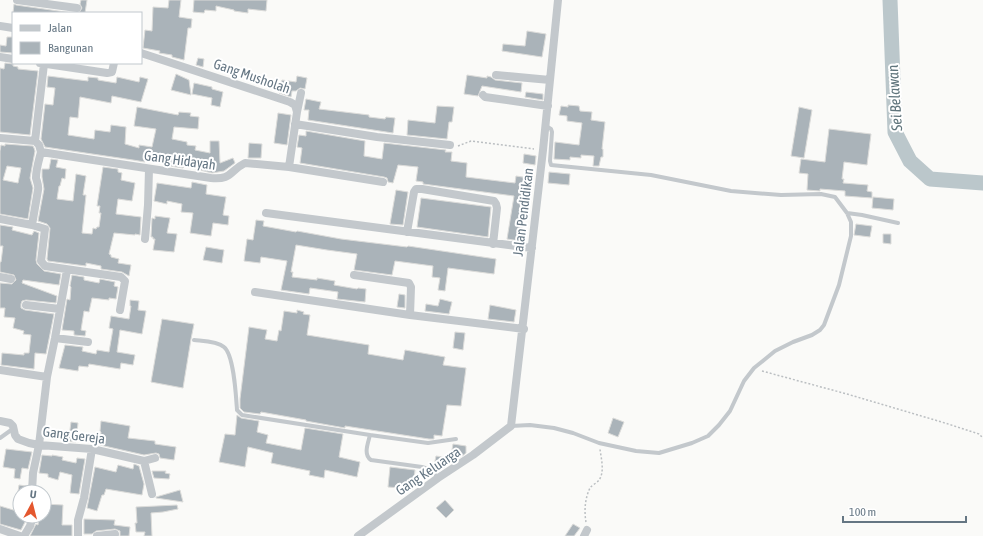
<svg xmlns="http://www.w3.org/2000/svg" width="983" height="536" font-family="'Asap Condensed',sans-serif">
	<style>
		.lines { fill: none; stroke-linecap: round; stroke-linejoin: round }
		.river { stroke: #bbc7cb; stroke-width: 15 }
		.building { fill: #aab3b9; stroke: #dcdcda; fill-rule: evenodd }
		.path { stroke: #bbbfc2; stroke-width: 1.5; stroke-dasharray: 2 2; stroke-linecap: butt }
		.service { stroke: #c3c8cc; stroke-width: 4 }
		.minor { stroke: #c3c8cc; stroke-width: 8 }
		.labels { text-anchor: middle; stroke-width: 4; stroke-linejoin: round; paint-order: stroke }
		.street-label { font-size: 14px; fill: #657683; stroke: #fff }
		.water-label { font-size: 15px; font-style: italic; fill: #60757c; stroke: #fff }
	</style>
	<rect width="100%" height="100%" fill="#fafaf8"/>
	<g class="lines">
		<path class="river" d="M890,0L895,132L910,161L930,179L983,183"/>
	</g>
	<path class="building" d="M81,0H87L85,13H79L82,8L80,4Z
		M169,0H181L179,17L192,19L191,28H188L184,60L172,57V55L159,53L160,51L143,48L145,30L152,31L153,7L168,8Z
		M194,0H267L266,11L248,9V13L234,11V10L216,6V11L205,10L204,13L193,12Z
		M14,4L16,5L72,13H13Z
		M527,31L546,34L542,57L502,51L503,44L525,46Z
		M7,37H13V53L0,52V45L6,46Z
		M198,58L204,59L203,67L196,65Z
		M5,63L13,64V66L18,67V69L38,71L30,135L0,132V68L4,69Z
		M176,74L189,80L191,95L171,90Z
		M467,75L487,78V76L491,77L495,80L522,83L521,92L482,86L478,96L464,94Z
		M48,76L88,81V77L98,78V80L116,83L117,77L139,82L140,77L148,79L141,102L112,96L111,103L80,97L78,118L70,117L68,135L94,139L95,130L110,132L111,125L126,127L125,144L139,148V145L152,147L156,129L134,126L137,107L178,115L179,112L191,113L190,116L199,117L198,129L174,127L172,139L187,142V145L196,146L195,150L210,153V141H219L220,163L233,158L235,163L224,171L212,173L184,166L183,168L170,166L171,163L146,157L145,162L133,160L45,147L41,139L45,104L53,105L55,88L47,87Z
		M297,76L307,78L305,89L300,88L296,91H292L291,97L279,93L282,80L296,82Z
		M194,83L212,87V89L223,92L220,107L211,105L212,98L192,94Z
		M526,92L543,94V100L525,97Z
		M306,99L321,102L319,109L369,115V117L385,119L386,117L395,118L393,133L308,120L309,110H304Z
		M568,105L579,106L580,111L592,112L591,120L605,122L602,149H603V157H601L599,166H593L594,156L581,155V158L570,157V160L554,159L555,142L579,145L582,123L567,121V116L559,115L561,106L568,107Z
		M437,106L454,107L452,122H449L447,139L407,135L408,120L435,123Z
		M799,107L812,110L804,158L791,156Z
		M278,113L291,115L287,145L274,143Z
		M829,129L871,134L867,165L844,162L842,179H844L843,183L868,185L867,191L872,192V198L845,196V191L820,189V191L807,190L808,174L799,173L801,159L825,162Z
		M306,131L365,141L364,156L382,159L384,143L446,150L445,152H452L451,161L467,163L466,177L515,183L516,176L529,178L523,223L520,241L507,239L514,196L423,184V182L416,181L418,167L398,165L393,183L388,182L387,178L384,177L300,163L302,148L297,147L299,135L306,136Z
		M249,143L262,144L261,158H248Z
		M5,144L33,146L34,148L35,151L30,178L33,188L28,219L0,214V151L1,145L5,146ZM7,166L21,168L18,183L3,180Z
		M524,154L536,156L535,165L523,163Z
		M51,159L58,160L56,167L66,169L65,179L62,178L60,186H59L57,199L73,201L76,174L86,176L83,195H86L82,233L92,234L93,228L96,229L97,227H99L101,213H99L100,206H97L103,167L118,169V172L122,173L121,180L135,183L132,201L118,199L116,214L141,217L140,235L135,234V235L114,233L109,254L111,255V257L119,259L118,263L131,265L129,276L122,272L101,269V266L86,263V266L48,261L47,259L50,228L47,224L38,221L44,189L42,177V169H49Z
		M549,172L570,174L569,185L548,183Z
		M192,182L207,185L206,194L226,197L223,215L229,216L228,225L213,223L211,236L190,233L193,213L181,212L182,204L167,201V204L154,201L157,183L191,188Z
		M396,190L408,192L403,225L390,224Z
		M873,197L894,199L893,210L872,208Z
		M421,198L491,207L488,237L417,227Z
		M155,216L170,218L167,233L177,234L174,252L153,250L155,239H153V237H151L152,218L155,219Z
		M256,220L264,221L263,226L296,232L297,231L341,239L407,247L408,246L496,259L494,274L448,268L445,291L438,290L440,278L432,277L433,266L395,261L392,275L354,270L357,254L327,250L296,245L291,272H293L292,277L317,280V278L335,281L334,285L357,289L358,288L366,289L365,302L337,299L338,292L310,288L309,294L281,290L287,261L261,257L260,263L244,261L247,239L253,240Z
		M856,224L872,226L870,237L854,235Z
		M0,225L13,227L12,230L32,235L34,231L39,233L36,260L37,264L44,271L61,274L59,285L23,280L22,283L57,296L56,303L26,300L22,301L21,304V308L25,310L54,314L46,354L35,353L34,369L1,365L2,353L24,355V353H29L31,335L23,334L24,331L13,328L15,318L4,317L5,308H0V283L12,284L16,280L14,275L0,272V262H1L3,246H0Z
		M883,234H891V244L883,243Z
		M206,247L224,250L222,263L203,260Z
		M72,275L84,277V280L99,283L100,279L115,282L114,286L118,287L116,299L109,298V300L92,298L89,312L84,311L81,330L86,331L85,336L74,335V331L62,330L67,299L70,300L71,287L70,286Z
		M399,294L405,295V308L397,307Z
		M440,299L452,302L449,314L425,311L426,304L438,306Z
		M130,300L139,301L138,310L146,311L142,334L120,330L117,352L135,355L133,365L121,363L120,369L89,364L88,367L79,366L78,371L59,368L65,345L83,347L82,351L96,354L97,350L109,352L113,329L109,328L111,316L129,319L131,306H130Z
		M490,305L516,310L514,322L488,319Z
		M297,310L304,312L303,314L310,315L307,335L369,345L368,354L403,360L405,350L445,357L443,365L466,368L461,406L447,405L442,436L434,435V439H429L345,426V428L306,421V420L261,412L260,414L244,412L240,408V399L249,327L267,330L265,339L277,341L279,330L281,331L284,311L297,313Z
		M162,319L194,324L191,339L183,388L151,382Z
		M455,332L465,333L463,350L453,348Z
		M237,415L241,418L259,421L257,432L268,435L266,443L301,450L305,428L343,434L339,457L360,462L357,477L325,470L324,478L309,475L310,471L271,463L273,453L248,447L245,467L219,462L225,434L235,435Z
		M613,418L624,422L618,437L608,433Z
		M101,421L130,426L128,438L155,441V444L176,447L174,460L160,458L159,454L156,453L144,455L100,445L101,432L100,431Z
		M71,422L78,423L76,442L64,441V436L69,437Z
		M453,444L466,446V453L461,457L451,456Z
		M6,449L32,452L28,469L22,468L20,479L14,478L15,469L3,467Z
		M42,455L52,456V455L63,457L62,460L76,463L77,458L85,459L79,494L70,493L72,475L60,472L58,480L48,477V474L39,473Z
		M436,456L449,458L447,465L444,468L434,466Z
		M134,464L139,466L144,484L142,495L106,489L104,495H102L97,511L87,508L95,467L116,472L118,465L133,469Z
		M390,467L415,470L413,489L388,487Z
		M152,471H166L165,473L170,474L169,479L154,478Z
		M19,485L27,486V492H18Z
		M180,490L183,502L156,498V497Z
		M445,500L454,510L446,518L436,508Z
		M44,504L63,505L62,525H72V536H30L36,524L38,525L39,516H44Z
		M177,505L178,509L163,512L151,513L152,536H144L145,532H136L135,523H137L136,507Z
		M0,506L20,512V517L26,520L21,530L0,524Z
		M84,519L115,520L114,525L130,527L129,536H120V531L115,529L96,531L92,534H84Z
		M573,524L580,528L574,536H565Z"/>
	<g class="lines">
		<path class="path" d="M458,146L471,141L534,149
			M762,371L847,394L945,423L979,434L983,438
			M586,522C584,511 585,498 590,488C592,485 597,483 599,480C605,472 601,458 600,449"/>
		<path class="service" d="M847,213L862,215L898,223
			M194,340C202,341 217,341 224,347C234,355 236,396 237,410L242,415L370,435C368,443 363,455 371,460L422,467C430,469 434,471 438,478
			M511,426L530,425L554,428L573,433L599,443L636,451L659,453L692,443L708,436L719,425L730,411L744,381L754,368L764,360L775,351L793,342L812,335L820,330L824,325L839,285L851,236V222L847,213L835,197L821,194L781,195L731,191L651,175L551,165L550,161L552,132L551,129L546,126
			M370,435L428,443L456,439
			M0,438L14,428"/>
		<path class="minor" d="M17,0L77,8
			M0,26L13,28
			M141,53L290,102L295,105L297,112L289,167
			M0,57L13,59
			M40,63L107,73L112,72L114,63
			M496,75L550,80
			M483,95L485,97L548,106
			M297,112L301,93
			M295,124L377,137L450,145
			M0,138L35,141L39,145L41,152L211,178C232,180 229,171 245,163L289,167L383,182
			M35,141L44,64
			M266,213L532,248
			M0,219L32,225L45,229L41,261L45,266L121,277L125,281L120,310
			M32,225L38,190C39,186 37,182 36,178C36,169 39,160 41,152
			M407,232L414,192L416,189H422L494,201L496,204L497,208L493,244
			M145,239L148,205L149,169
			M354,275L409,283L411,287L410,315
			M0,277L11,279
			M255,292L410,315L524,329
			M26,305L60,309
			M55,338L88,342
			M0,370L47,377
			M0,421L10,423L13,426L15,435L18,439L29,443L39,445L92,449L144,461L155,458
			M144,461L152,494
			M32,492L33,473L39,445L47,377L55,338L67,270
			M0,529L20,536
			M24,536L30,526L33,516
			M78,536V520L84,498L92,449
			M97,536L115,534
			M358,536L438,478L473,455L511,426L543,150L558,0
			M584,536L587,530"/>
	</g>
	<g class="labels">
		<g class="street-label">
			<text transform="translate(252 76) rotate(19)" y="5">Gang Musholah</text>
			<text transform="translate(180 160) rotate(8)" y="5">Gang Hidayah</text>
			<text transform="translate(523 212) rotate(-83)" y="5">Jalan Pendidikan</text>
			<text transform="translate(74 435) rotate(7)" y="5">Gang Gereja</text>
			<text transform="translate(428 471) rotate(-34)" y="5">Gang Keluarga</text>
		</g>
		<g class="water-label">
			<text transform="translate(895 98) rotate(-94)" y="5">Sei Belawan</text>
		</g>
	</g>
	<rect x="12" y="12" width="130" height="52" fill="#ffffff" stroke="#c1c8cd"/>
	<rect x="20" y="25" width="20" height="6" fill="#c3c8cc" stroke="#c1c8cd"/>
	<text x="48" y="32" font-size="12" fill="#657683">Jalan</text>
	<rect x="20" y="42" width="20" height="12" fill="#aab3b9" stroke="#c1c8cd"/>
	<text x="48" y="52" font-size="12" fill="#657683">Bangunan</text>
	<g transform="translate(32 504) rotate(7)"><circle r="19" fill="#ffffff" stroke="#c1c8cd"/>
	<path d="M0-3L7 15L0 10L-7 15Z" fill="#e4572e"/>
	<text y="-6" font-size="11" font-weight="bold" text-anchor="middle" fill="#657683">U</text>
	</g>
	<path d="M843 516v6h123v-6" fill="none" stroke="#657683" stroke-width="2"/>
	<text x="849" y="516" font-size="12" fill="#657683" stroke="#ffffff" stroke-width="3" paint-order="stroke">100 m</text>
</svg>
